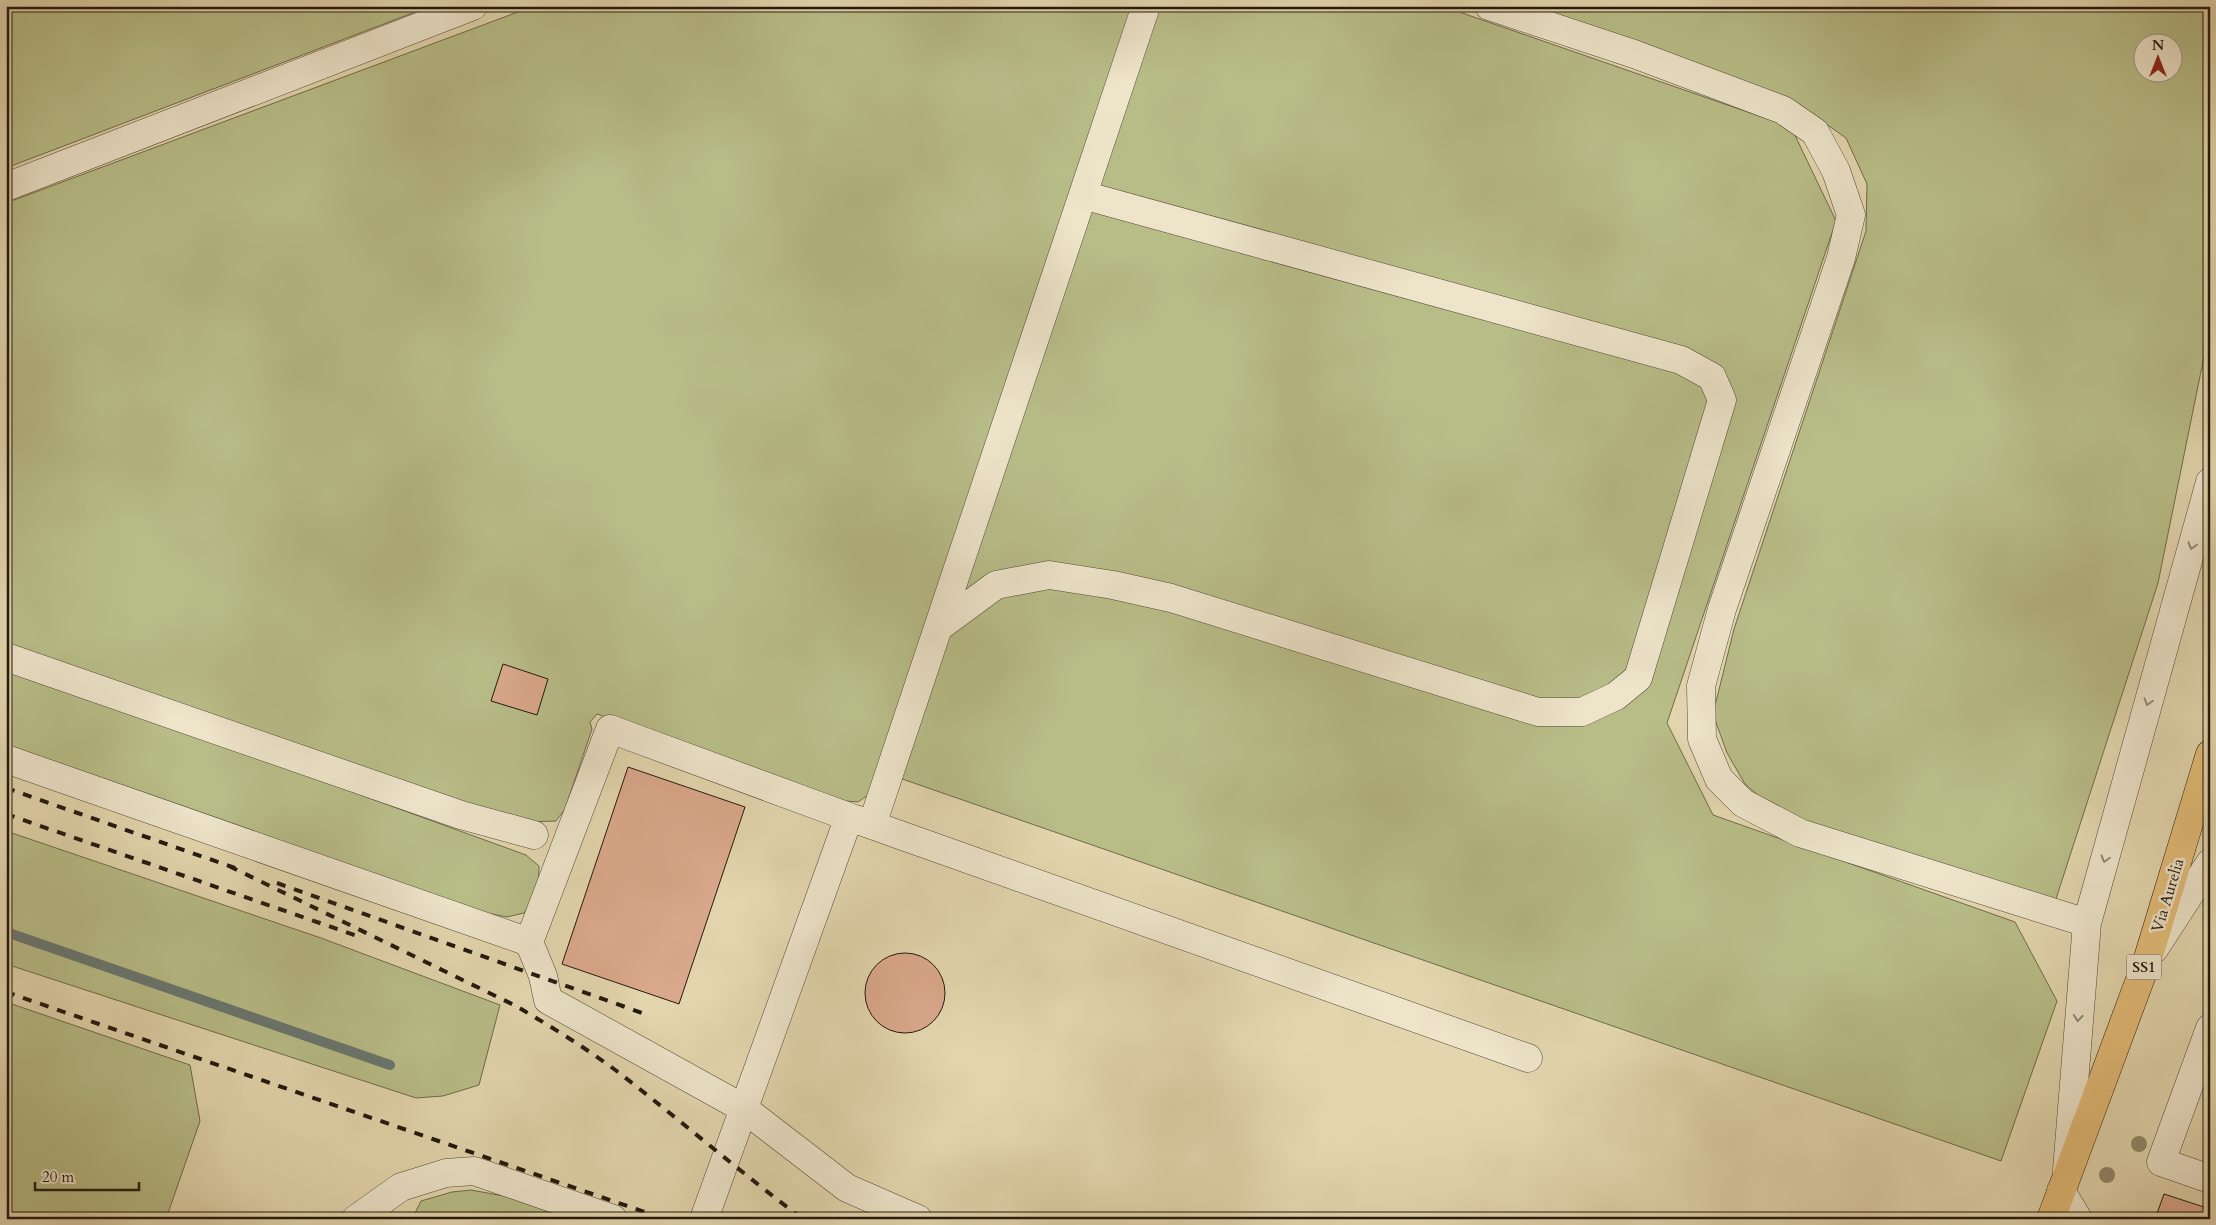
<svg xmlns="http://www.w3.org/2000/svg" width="2216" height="1225" font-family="Cardo,serif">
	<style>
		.green { fill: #b8bd88; stroke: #6e6b4c; fill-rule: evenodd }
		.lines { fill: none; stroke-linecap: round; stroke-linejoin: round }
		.stream { stroke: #697871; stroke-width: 10 }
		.building { fill: #daa88b; stroke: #23190f }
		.minor-casing { stroke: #534837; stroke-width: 29 }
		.major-casing { stroke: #23190f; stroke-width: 29 }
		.minor { stroke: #ede4ca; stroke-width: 28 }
		.major { stroke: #e2bb77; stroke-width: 28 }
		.rail { stroke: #23190f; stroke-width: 4; stroke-dasharray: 9 9; stroke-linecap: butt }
		.tree { fill: #92896a }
		.oneway { stroke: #928976 }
		.labels { text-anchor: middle; stroke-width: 5; stroke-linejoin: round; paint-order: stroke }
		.shield { fill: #ede4ca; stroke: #605647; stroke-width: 1 }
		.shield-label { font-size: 15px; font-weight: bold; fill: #23190f }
		.street-label { font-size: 16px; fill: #23190f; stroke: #ede4ca }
	</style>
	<rect width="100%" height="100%" fill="#e3d6ae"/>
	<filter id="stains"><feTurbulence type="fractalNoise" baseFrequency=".004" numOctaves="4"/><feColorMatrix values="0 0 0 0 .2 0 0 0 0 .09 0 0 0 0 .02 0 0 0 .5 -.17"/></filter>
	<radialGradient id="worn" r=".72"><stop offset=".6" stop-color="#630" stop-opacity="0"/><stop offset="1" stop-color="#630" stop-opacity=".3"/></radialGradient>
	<path class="green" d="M9,6H431L6,168V7Z
		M534,6H1442L1791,127L1836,221L1667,723L1713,815L2015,922L2057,1001L2001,1161L885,773L874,791L858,802L846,801L597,714L590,722L592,729L565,809L556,821L527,822L496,816L6,644V203Z
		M1519,6H2210V327L2158,583L2055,902L1781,815L1745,784L1727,753L1713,714L1734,629L1866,231L1867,184L1846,138L1788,97ZM2144,42H2174V72H2144Z
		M6,666L526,855L539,866L538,893L524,913L507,917L487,913L196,814L6,746Z
		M6,831L321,938L500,1005L479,1085L443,1096L416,1098L6,964Z
		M6,1002L190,1065L200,1121L166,1219H6Z
		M471,1190L504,1196L570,1219H425L415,1213L421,1201L452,1192Z"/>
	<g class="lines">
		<path class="stream" d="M6,932L390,1065"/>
	</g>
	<path class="building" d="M503,664L548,679L537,715L491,701Z
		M628,767L745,807L679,1004L562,964Z
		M865 993a40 40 0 1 1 80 0a40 40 0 1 1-80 0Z
		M2164,1194L2210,1209V1219H2155Z"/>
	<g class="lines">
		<defs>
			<path id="minor" d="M1489,6L1634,54L1783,110L1815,132L1836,171L1851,215L1841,258L1722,609L1701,686L1702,739L1719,779L1743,803L1800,833L2087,923
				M6,187L473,6
				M939,627L996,585L1049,575L1113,585L1171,598L1538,712H1582L1616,696L1638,678L1722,400L1712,377L1681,360L1083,195
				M6,657L461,815L534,835
				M6,759L529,942L610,729L849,817L704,1219
				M855,819L1528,1058
				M872,825L1146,6
				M529,942L543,976L548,1000L743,1108L847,1188L918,1219
				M2154,949L2210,863
				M2210,1028L2161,1162L2210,1179
				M2067,1170L2087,923L2210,482
				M2061,1191L2078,1219
				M356,1219L401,1187L446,1173L474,1171L613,1219"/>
			<path id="major" d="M2051,1219L2148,958L2210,754"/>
		</defs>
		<use href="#minor" class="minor-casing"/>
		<use href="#major" class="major-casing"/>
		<use href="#minor" class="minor"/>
		<use href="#major" class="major"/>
		<path class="rail" d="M6,788L235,868
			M6,814L363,938
			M229,866L516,1006C550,1026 586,1048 618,1072C680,1120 740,1172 803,1219
			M277,883L645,1014
			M6,992L665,1219"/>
	</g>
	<g class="tree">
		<circle cx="2139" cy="1144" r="8"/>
		<circle cx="2107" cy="1175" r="8"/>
	</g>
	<defs><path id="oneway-chevron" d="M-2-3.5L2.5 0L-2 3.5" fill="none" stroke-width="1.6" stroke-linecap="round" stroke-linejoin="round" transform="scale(1.25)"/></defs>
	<g class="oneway">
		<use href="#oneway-chevron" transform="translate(2192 546) rotate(106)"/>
		<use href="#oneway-chevron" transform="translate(2148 702) rotate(106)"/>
		<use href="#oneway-chevron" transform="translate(2105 859) rotate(106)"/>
		<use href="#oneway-chevron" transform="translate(2078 1018) rotate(95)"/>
	</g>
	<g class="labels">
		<rect class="shield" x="2126.5" y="954.5" width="35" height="25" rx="4"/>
		<g class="shield-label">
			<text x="2144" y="972">SS1</text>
		</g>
		<g class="street-label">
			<text transform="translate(2167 895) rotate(-73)" y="6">Via Aurelia</text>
		</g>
	</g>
	<rect width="2216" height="1225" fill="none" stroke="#e3d6ae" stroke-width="25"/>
	<rect x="8" y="8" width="2201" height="1210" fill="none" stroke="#23190f" stroke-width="2.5"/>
	<rect x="12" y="12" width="2191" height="1200" fill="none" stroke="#23190f"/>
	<g transform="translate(2158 58)"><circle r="24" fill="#ede4ca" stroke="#9c937f"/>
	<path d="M0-4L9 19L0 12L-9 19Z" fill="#8f2418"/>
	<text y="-8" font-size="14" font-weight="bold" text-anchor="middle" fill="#23190f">N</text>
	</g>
	<path d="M35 1182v8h104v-8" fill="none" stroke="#23190f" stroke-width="2.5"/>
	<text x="42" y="1182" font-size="15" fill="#23190f" stroke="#ede4ca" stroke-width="4" paint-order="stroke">20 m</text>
	<rect width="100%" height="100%" filter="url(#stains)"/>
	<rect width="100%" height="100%" fill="url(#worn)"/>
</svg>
